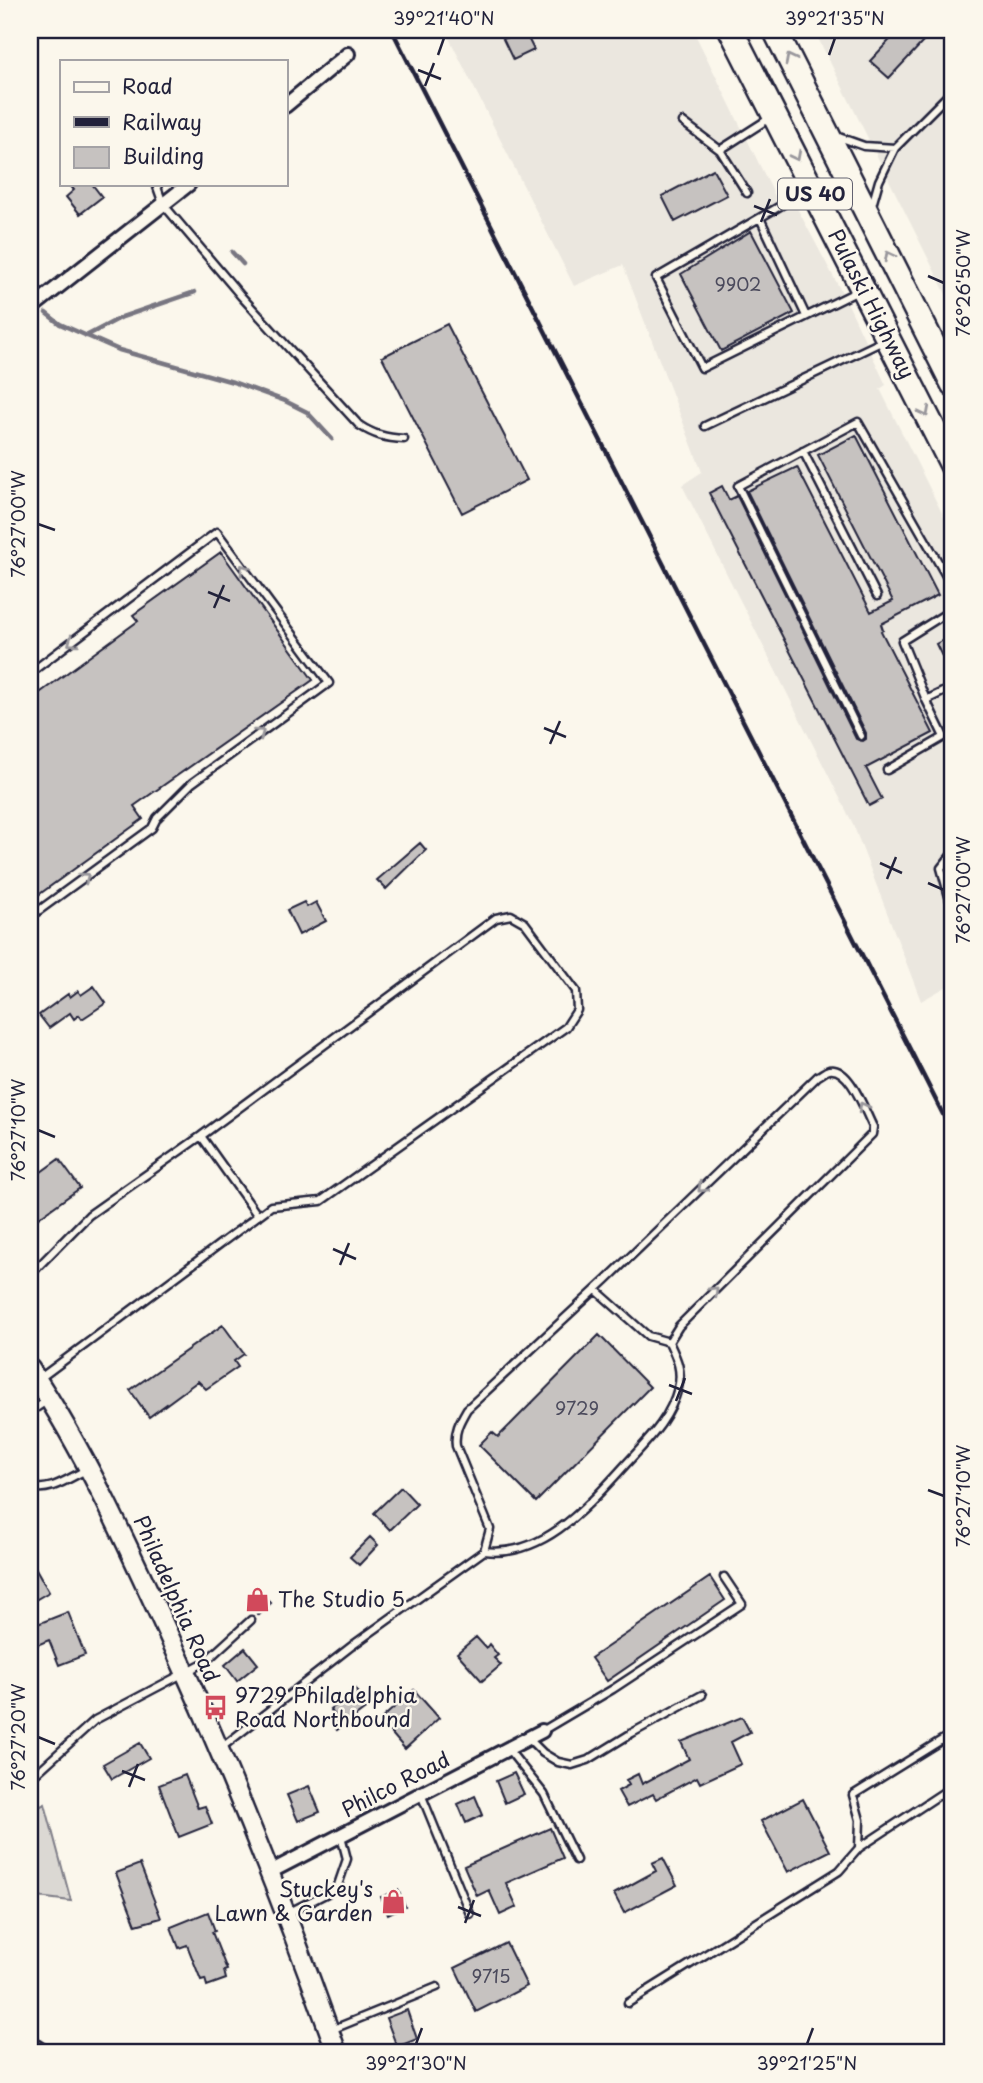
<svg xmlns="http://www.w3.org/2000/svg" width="983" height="2083" font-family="'Playpen Sans',sans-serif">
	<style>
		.built { fill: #ebe7df }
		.green { fill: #dbd8d3; stroke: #7e7d87; stroke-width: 2 }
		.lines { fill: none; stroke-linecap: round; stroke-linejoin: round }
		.stream { stroke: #787681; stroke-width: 4.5 }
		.building { fill: #c6c2c0; stroke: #22223b; stroke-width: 2 }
		.lane-casing { stroke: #22223b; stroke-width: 11 }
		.street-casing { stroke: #22223b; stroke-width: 18 }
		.secondary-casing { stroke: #22223b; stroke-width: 23 }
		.highway-casing { stroke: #22223b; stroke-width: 28 }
		.lane { stroke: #fbf7ec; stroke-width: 6 }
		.street { stroke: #fbf7ec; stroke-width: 12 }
		.secondary { stroke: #fbf7ec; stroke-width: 18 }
		.highway { stroke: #fbf7ec; stroke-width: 23 }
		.rail { stroke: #22223b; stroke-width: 4.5 }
		.oneway { stroke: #99979c }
		.ticks { fill: none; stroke: #22223b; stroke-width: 2.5 }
		.labels { text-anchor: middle; stroke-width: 5; stroke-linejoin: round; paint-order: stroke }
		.number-label { font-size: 18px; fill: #4b4a5c }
		.shield { fill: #fbf7ec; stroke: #636270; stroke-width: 2 }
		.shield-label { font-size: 19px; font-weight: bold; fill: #22223b }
		.street-label { font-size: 21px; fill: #22223b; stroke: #fbf7ec }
		.poi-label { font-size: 21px; fill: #22223b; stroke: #fbf7ec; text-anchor: start }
		.neatline { fill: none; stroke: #22223b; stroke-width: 2.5 }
		.ticks-label { font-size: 18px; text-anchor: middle; fill: #22223b }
	</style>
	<rect width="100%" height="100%" fill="#fbf7ec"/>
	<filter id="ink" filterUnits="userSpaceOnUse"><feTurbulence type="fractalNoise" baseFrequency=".0143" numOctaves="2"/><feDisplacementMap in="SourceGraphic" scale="14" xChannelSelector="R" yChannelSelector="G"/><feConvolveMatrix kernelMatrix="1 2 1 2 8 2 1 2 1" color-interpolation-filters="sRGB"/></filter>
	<g filter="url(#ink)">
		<path class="built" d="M445,30H693L775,196L788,191L849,306L886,385L880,389L953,535V983L921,1001L853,824L682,485L702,472L623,265L574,286Z
			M814,30H953V308Z"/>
		<path class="green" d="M45,1804L71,1901L30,1896V1811Z"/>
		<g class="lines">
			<path class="stream" d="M232,252L243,264
				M46,313L60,324L119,350L233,382L285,401L307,412L332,439
				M86,336L122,317L195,292"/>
		</g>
		<path class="building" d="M524,30L534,50L513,60L503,39Z
			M899,30H913L924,41L889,78L870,61Z
			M713,169L727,195L675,222L662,196Z
			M69,184H92L102,197L80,214L66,197L74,190Z
			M751,231L794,313L721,351L681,274Z
			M447,324L527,480L462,513L382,357Z
			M856,435L938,595L881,624L883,630L881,631L933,733L866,768L882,799L869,806L709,493L722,486L729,500L737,496L856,739L863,741L866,739V733L747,491L797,467L871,612L893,601L818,455Z
			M221,552L313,680L134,806L143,819L30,901V700L138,621L133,615Z
			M953,635V679L936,644Z
			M420,843L426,850L386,889L377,880Z
			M304,902L307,907L316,902L326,921L299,935L287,910Z
			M94,986L106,1003L82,1019L79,1015L74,1019L70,1013L49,1028L39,1015L68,994L70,997L78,991L81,995Z
			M59,1159L80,1188L30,1224V1180Z
			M223,1325L244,1354L234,1361L238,1367L206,1389L198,1381L149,1417L130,1390Z
			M599,1335L650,1387L536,1502L479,1445L492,1432L498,1437Z
			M401,1487L417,1504L390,1530L374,1513Z
			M370,1537L378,1545L359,1565L350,1557Z
			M30,1558L49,1592L30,1603Z
			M710,1577L725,1600L607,1681L591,1658Z
			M259,1591L271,1603L259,1615L247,1602Z
			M68,1612L85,1655L59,1665L49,1640L30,1648V1627Z
			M476,1637L486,1648L489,1644L498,1655L494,1658L501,1665L482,1681L457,1653Z
			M245,1648L258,1664L237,1681L225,1665Z
			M355,1689L368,1707L337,1730L329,1718L334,1714L330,1709Z
			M414,1690L439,1718L405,1749L380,1720Z
			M742,1717L750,1732L731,1742L741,1764L700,1783L697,1777L656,1799L653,1794L627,1807L618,1791L629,1785L626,1780L638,1774L642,1784L689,1759L681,1742Z
			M140,1743L149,1758L112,1779L103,1764Z
			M514,1773L524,1794L505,1803L496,1781Z
			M185,1775L198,1808L205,1806L212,1824L179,1837L159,1785Z
			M309,1786L320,1812L298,1821L287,1795Z
			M475,1796L483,1815L466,1823L458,1804Z
			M803,1799L830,1851L788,1872L761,1821Z
			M550,1828L563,1858L506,1883L517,1907L500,1915L489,1890L477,1896L464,1866Z
			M663,1858L677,1885L624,1913L614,1894L656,1871L652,1863Z
			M140,1864L161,1918L136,1925L116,1873Z
			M398,1890L405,1906L388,1914L381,1897Z
			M208,1912L215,1931L212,1932L227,1970L224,1971L226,1979L207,1986L205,1979L201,1980L187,1945L179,1948L171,1927Z
			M506,1943L527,1986L476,2012L455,1968Z
			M407,2010L417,2039L397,2047L386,2018Z"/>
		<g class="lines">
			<defs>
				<path id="lane" d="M683,122L720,150
					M836,136L864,146L895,148
					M156,184L163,204L241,296L359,425C374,435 386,438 404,439
					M806,191L656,278L702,368L858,291
					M747,193L720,150L770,118
					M871,209L879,181L895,148L953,90
					M760,218L806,316
					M705,426L883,341
					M803,451L877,596
					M30,673L217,532L329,683L192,783L157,818L152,828L30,917
					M926,700L902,641L953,609
					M861,736L738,486L858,422L953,588
					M887,770L944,737L926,700L953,687
					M953,853L941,868L953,911
					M201,1136L258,1216
					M30,1275L89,1215L201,1136L496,918L511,915L525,923L576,991L577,1010L566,1027L321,1201L271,1206L39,1379
					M30,1412L48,1400
					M30,1486C48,1494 69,1478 86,1470
					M484,1551L490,1529L456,1446C454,1431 460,1421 467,1409L606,1280L818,1076C822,1074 825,1071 829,1070C850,1066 865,1112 873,1127L872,1134L679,1326L669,1342
					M542,1731L613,1689L742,1604L724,1577
					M528,1738L543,1753L558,1762L572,1765L588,1760L632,1733L702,1695
					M221,1748L353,1645L484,1551C545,1559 591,1502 628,1462C649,1439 670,1419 678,1388C683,1370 676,1357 669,1342L648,1336L596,1290
					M508,1749L544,1794L576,1860
					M30,1779L95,1720L205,1662L251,1620
					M421,1794L470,1914
					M859,1848L953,1786
					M286,1914L337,1888L347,1859L341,1836
					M628,2003L839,1871L859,1848L860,1820L853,1795L953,1733
					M331,2030L437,1987"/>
				<path id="street" d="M285,106L348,54
					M30,309L189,184
					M268,1873L542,1731
					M30,2043L45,2053"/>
				<path id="secondary" d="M30,1369C86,1453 127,1544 169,1636C231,1772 287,1912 337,2053"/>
				<path id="highway" d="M731,30L953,467
					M775,30L953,384"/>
			</defs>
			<use href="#lane" class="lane-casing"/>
			<use href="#street" class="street-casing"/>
			<use href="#secondary" class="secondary-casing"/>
			<use href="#highway" class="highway-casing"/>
			<use href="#lane" class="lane"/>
			<use href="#street" class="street"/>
			<use href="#secondary" class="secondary"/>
			<use href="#highway" class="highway"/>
			<path class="rail" d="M392,30L953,1134"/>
		</g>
		<defs><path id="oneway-chevron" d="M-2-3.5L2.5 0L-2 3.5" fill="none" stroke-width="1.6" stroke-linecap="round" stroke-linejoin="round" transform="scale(1.75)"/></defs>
		<g class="oneway">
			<use href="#oneway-chevron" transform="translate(790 59) rotate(-117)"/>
			<use href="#oneway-chevron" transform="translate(796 156) rotate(63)"/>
			<use href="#oneway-chevron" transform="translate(889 256) rotate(-117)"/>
			<use href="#oneway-chevron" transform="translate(925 412) rotate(63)"/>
			<use href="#oneway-chevron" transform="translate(244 569) rotate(-126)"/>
			<use href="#oneway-chevron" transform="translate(72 642) rotate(143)"/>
			<use href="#oneway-chevron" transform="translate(260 733) rotate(-36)"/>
			<use href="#oneway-chevron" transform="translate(85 877) rotate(-36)"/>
			<use href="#oneway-chevron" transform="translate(863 1107) rotate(-117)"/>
			<use href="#oneway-chevron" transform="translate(702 1188) rotate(136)"/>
			<use href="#oneway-chevron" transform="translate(714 1291) rotate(-45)"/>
		</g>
	</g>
	<path class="ticks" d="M438,55L444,38M829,55L835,38M418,70L441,79M425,86L434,63M754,206L777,215M761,222L770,199M928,276L944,283M38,524L55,530M208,592L230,601M214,608L224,585M544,728L566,737M550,744L560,721M880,863L902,873M887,879L896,857M928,883L944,890M38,1130L55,1137M333,1249L356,1259M340,1265L349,1243M669,1385L692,1394M676,1401L685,1378M928,1490L944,1496M38,1737L55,1744M122,1771L145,1780M129,1787L138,1764M458,1907L481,1916M465,1923L474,1900M416,2044L422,2028M807,2044L813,2028"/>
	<defs>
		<symbol id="shop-bare" viewBox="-9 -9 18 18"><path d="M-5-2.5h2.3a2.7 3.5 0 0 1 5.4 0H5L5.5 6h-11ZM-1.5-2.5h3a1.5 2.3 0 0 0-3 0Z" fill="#d1495b" stroke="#fbf7ec" stroke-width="2.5" paint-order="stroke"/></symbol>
		<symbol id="bus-bare" viewBox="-9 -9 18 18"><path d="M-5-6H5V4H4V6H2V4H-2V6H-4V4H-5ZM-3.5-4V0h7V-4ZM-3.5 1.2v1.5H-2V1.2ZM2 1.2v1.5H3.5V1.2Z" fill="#d1495b" stroke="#fbf7ec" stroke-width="2.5" paint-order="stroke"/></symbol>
	</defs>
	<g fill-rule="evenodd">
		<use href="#shop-bare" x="240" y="1582" width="35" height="35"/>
		<use href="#bus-bare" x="198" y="1690" width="35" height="35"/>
		<use href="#shop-bare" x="376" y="1884" width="35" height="35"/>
	</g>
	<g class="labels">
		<g class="number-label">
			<text x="738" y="291">9902</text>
			<text x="577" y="1415">9729</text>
			<text x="491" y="1983">9715</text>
		</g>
		<rect class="shield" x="778" y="178.5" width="74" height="31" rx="5"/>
		<g class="shield-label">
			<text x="815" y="201">US 40</text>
		</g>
		<g class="street-label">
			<text transform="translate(871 304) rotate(63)" y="7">Pulaski Highway</text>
			<text transform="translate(176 1599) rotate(66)" y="7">Philadelphia Road</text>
			<text transform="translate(396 1785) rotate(-27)" y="7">Philco Road</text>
		</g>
		<g class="poi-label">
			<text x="278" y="1607">The Studio 5</text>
			<text x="235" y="1703">9729 Philadelphia<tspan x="235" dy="24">Road Northbound</tspan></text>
			<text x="373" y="1897" text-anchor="end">Stuckey's<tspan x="373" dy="24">Lawn &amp; Garden</tspan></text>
		</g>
	</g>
	<rect width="983" height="2083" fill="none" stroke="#fbf7ec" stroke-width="77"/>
	<rect x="60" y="60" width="228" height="126" fill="#fbf7ec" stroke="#a4a2a5" stroke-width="2"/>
	<rect x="74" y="82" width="35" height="10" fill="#fbf7ec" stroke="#a4a2a5" stroke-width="2"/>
	<text x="122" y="94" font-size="21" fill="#22223b">Road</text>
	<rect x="74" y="117" width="35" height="10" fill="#22223b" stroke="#a4a2a5" stroke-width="2"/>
	<text x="122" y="130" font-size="21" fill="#22223b">Railway</text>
	<rect x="74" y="147" width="35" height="21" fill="#c6c2c0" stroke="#a4a2a5" stroke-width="2"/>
	<text x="122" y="164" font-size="21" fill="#22223b">Building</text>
	<rect x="38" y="38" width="906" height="2006" class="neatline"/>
	<g class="ticks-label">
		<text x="444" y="25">39°21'40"N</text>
		<text x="835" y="25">39°21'35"N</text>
		<text transform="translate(964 283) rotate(-90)" y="6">76°26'50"W</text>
		<text transform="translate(19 524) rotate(-90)" y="6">76°27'00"W</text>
		<text transform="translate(964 890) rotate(-90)" y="6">76°27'00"W</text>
		<text transform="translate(19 1130) rotate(-90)" y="6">76°27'10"W</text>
		<text transform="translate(964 1496) rotate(-90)" y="6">76°27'10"W</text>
		<text transform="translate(19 1737) rotate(-90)" y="6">76°27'20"W</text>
		<text x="416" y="2070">39°21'30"N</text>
		<text x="807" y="2070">39°21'25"N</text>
	</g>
</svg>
